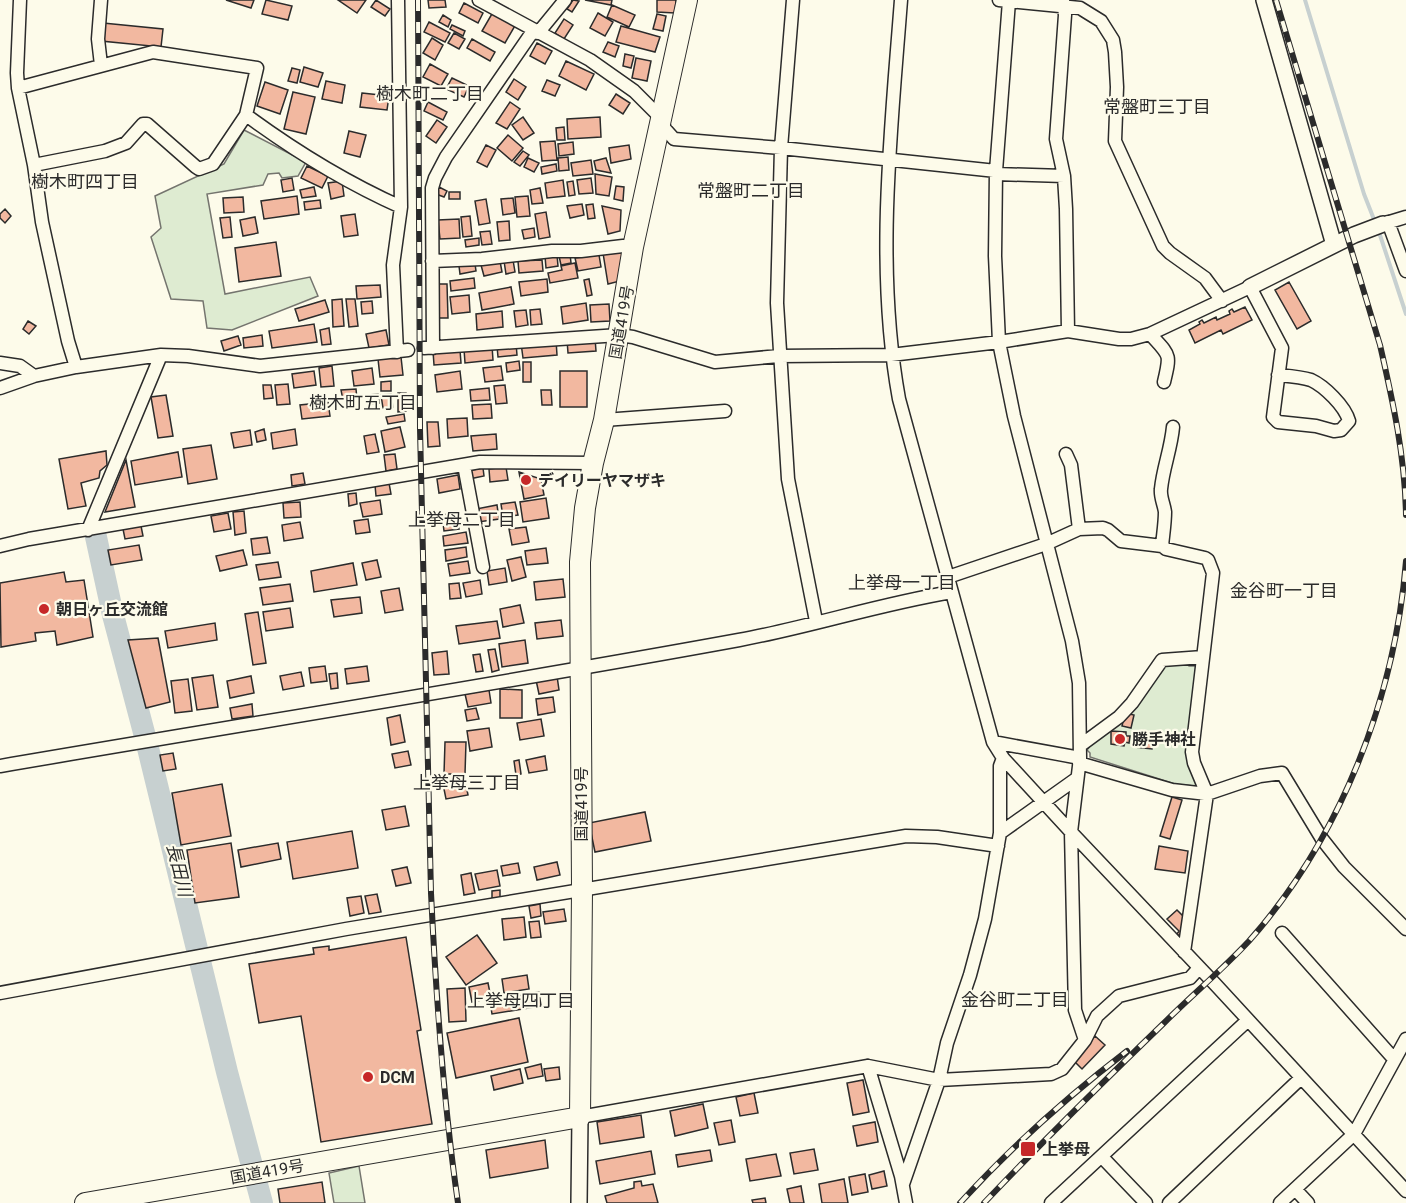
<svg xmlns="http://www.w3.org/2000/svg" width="1406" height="1203" font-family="Roboto,'Noto Sans JP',sans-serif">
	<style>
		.green { fill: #deebd1; stroke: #74746e; stroke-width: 1.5 }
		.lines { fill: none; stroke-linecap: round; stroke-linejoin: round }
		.stream { stroke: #c7d0d0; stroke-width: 4 }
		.river { stroke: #c7d0d0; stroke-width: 22 }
		.building { fill: #f2b8a0; stroke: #2b2b2b; stroke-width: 1.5 }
		.minor-casing { stroke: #2b2b2b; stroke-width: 15 }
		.tertiary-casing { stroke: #2b2b2b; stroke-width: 18 }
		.trunk-casing { stroke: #2b2b2b; stroke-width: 22 }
		.minor { stroke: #fdfbea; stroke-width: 12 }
		.tertiary { stroke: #fdfbea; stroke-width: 15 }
		.trunk { stroke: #fdfbea; stroke-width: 20 }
		.rail-casing { stroke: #2b2b2b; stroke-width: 6 }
		.rail { stroke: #fdfbea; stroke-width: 4; stroke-dasharray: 11; stroke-linecap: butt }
		.poi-dot { fill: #c62828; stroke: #fdfbea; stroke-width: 2 }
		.labels { text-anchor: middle; stroke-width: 4.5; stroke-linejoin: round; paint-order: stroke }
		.street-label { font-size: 16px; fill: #2b2b2b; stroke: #fdfbea }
		.poi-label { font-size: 16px; font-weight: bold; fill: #2b2b2b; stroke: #fdfbea; text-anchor: start }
		.neighbourhood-label { font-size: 18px; fill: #2b2b2b; stroke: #fdfbea }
		.water-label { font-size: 18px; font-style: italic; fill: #2b2b2b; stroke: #fdfbea }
	</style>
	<rect width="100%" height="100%" fill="#fdfbea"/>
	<path class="green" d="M244,130L306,162L298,176L282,178L279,173L268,174L263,185L207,194L225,294L310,277L318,296L232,330L207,328L203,301L171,299L151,237L161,228L155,196L224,164Z
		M1187,662L1189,666H1197V784L1194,786L1175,784L1090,757V753L1087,750L1093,742L1161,663Z
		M359,1166L365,1203H334L329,1173Z"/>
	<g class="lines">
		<path class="stream" d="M1305,0L1364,194L1375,222
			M1378,229L1406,314"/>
		<path class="river" d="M96,537L113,615L147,744L227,1072L262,1203"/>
	</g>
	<path class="building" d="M226,0H254L251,8Z
		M266,0L292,6L288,20L262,14Z
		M338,0H366L357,13Z
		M376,0L390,9L385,16L371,7Z
		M428,0H445L446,7L429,8Z
		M573,0L579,1L572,12L567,9Z
		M585,0H612L611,5Z
		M657,0H676L675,13L657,12Z
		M464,3L483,13L478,23L459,13Z
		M612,5L635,15L629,27L607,17Z
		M493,12L516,24L505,43L482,31Z
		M598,13L613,22L605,36L590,28Z
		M657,14L666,16L663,31L653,29Z
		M443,15L451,20L448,27L439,22Z
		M564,19L573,25L564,39L555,33Z
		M429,22L450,33L445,42L424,32Z
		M103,23L163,29L161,47L101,41Z
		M452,25L465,31L463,36L450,29Z
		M621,26L660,37L655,52L616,42Z
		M454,33L465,39L459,49L448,43Z
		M432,38L443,45L435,60L423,53Z
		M472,39L495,52L490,61L467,48Z
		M608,42L619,46L615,57L603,52Z
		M537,43L552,51L545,64L530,56Z
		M625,54L634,56L631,68L623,66Z
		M636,58L651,61L647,81L632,78Z
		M566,61L594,74L586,90L559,76Z
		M430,64L448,74L441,86L423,77Z
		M304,67L323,73L318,87L300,82Z
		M292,68L300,70L297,83L288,81Z
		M452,78L469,86L464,97L446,89Z
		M514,79L526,87L518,100L506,92Z
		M547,80L560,85L555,96L542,91Z
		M326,81L345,85L342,103L322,99Z
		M265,82L288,90L280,114L257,106Z
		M293,92L315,97L306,134L284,129Z
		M362,93L389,96L387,110L360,107Z
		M616,94L630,103L623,114L609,105Z
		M428,102L447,112L443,120L424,111Z
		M510,102L520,109L507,129L496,123Z
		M523,117L534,133L523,140L512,125Z
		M600,117L601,137L568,139L567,119Z
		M437,120L447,127L436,143L426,136Z
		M564,127L565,140H557L556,128Z
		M349,131L366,135L360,157L344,153Z
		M508,135L523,148L512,161L497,148Z
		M555,141L557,160L542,161L540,142Z
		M573,142L574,154L559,156L558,144Z
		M486,145L496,150L487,167L477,162Z
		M629,145L631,159L611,163L609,148Z
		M523,151L529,155L520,166L514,162Z
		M568,157L569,170L559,171L558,158Z
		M528,158L539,163L534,172L524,167Z
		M606,158L611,173L596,170L594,161Z
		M591,160L593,174L573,176L571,163Z
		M556,164L557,171L542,174L541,167Z
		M307,166L328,176L322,188L301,178Z
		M595,174L612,177L609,196L596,194Z
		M292,178L294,190L283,192L281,180Z
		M591,178L593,193L579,194L577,180Z
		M563,180L565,196L547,198L545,183Z
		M342,181L344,196L331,199L328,183Z
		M573,181L575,195L569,196L567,182Z
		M616,186L624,187L623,201L614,199Z
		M314,187L316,196L302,198L300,190Z
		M439,187L447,191L444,197L436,194Z
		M540,188L543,203L532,204L530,190Z
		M449,192H460V199H449Z
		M297,196L299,214L264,219L261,201Z
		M528,196L530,216L517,217L515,197Z
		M243,197L244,212L224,213L223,198Z
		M513,198L515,213L503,215L501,199Z
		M486,199L490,223L479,225L475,201Z
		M320,200L321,208L305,210L304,202Z
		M582,204L584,215L570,218L567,206Z
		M593,204L595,218L588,219L586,205Z
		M602,206L621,210L620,231L608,234Z
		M5,209L11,216L5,223L0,218V214Z
		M546,212L550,237L539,239L535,214Z
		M355,214L358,235L344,237L341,216Z
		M470,216L472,236L463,237L461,217Z
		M230,217L232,237L223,238L220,218Z
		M255,217L258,233L243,236L240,220Z
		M459,219L460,238L440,239L438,220Z
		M509,221L510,240L499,241L497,222Z
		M534,228L535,237L524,239L522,230Z
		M490,231L492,244L482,245L480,232Z
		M479,238V245L466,247L465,240Z
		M276,242L281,276L239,282L235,248Z
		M625,251L620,281L608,284L603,253Z
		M570,254L571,263L561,265L559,256Z
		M557,255L558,266L546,268L545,256Z
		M599,255L601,267L578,271L575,258Z
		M513,260L515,272L506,274L504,261Z
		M542,260L543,271L519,273L518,261Z
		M500,261L502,272L484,276L481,265Z
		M575,263L578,278L550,283L548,273L562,270L561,266Z
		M475,264L476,271L460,274L459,266Z
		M474,278L475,288L451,291L450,281Z
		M547,279L548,292L521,296L519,282Z
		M589,279L592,295L587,296L584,280Z
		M1289,282L1311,321L1297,329L1275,290Z
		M436,284H447L448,318H436Z
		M380,285L381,297L357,299L356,286Z
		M511,287L514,304L482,310L479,293Z
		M469,295L470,312L452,314L450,297Z
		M342,299L344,326L333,327L332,300Z
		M346,299H355L358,326L349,327Z
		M325,300L329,312L299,321L295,309Z
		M372,301L373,313L362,314L361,302Z
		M586,303L588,320L563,324L561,307Z
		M609,304L610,321L591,322L590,305Z
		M1245,307L1252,320L1223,334L1221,330L1195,343L1189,330L1200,324L1199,322L1202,320L1204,323L1216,317L1217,320L1230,314L1229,311L1232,309L1234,312Z
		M540,309L542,324L531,325L530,310Z
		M526,310L528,325L516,327L514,311Z
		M502,311L503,327L477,330L476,314Z
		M28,321L36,326L29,334L23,329Z
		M314,324L317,342L272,348L269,331Z
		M329,328L331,344L322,345L320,330Z
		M386,330L389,345L369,348L366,334Z
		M262,335L263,346L244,348L243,338Z
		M238,336L241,345L224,351L221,341Z
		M595,338L596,351L568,353L567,340Z
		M556,340L557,355L523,358L521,343Z
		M516,343L517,355L498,357L497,346Z
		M492,346L493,360L465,363L464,349Z
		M460,350L461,363L434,365L433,351Z
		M401,357L403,375L380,377L378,359Z
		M519,361L520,370L507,372L506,363Z
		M523,362H531V382H523Z
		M332,366L334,386L321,387L319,368Z
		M501,366L503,380L485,382L483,368Z
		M372,368L374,384L354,386L352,371Z
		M314,371L316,385L294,388L292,374Z
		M460,371L462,389L437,392L435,375Z
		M560,371H587V407H560Z
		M391,381V391H381V382Z
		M288,384L290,404L277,405L275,385Z
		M263,385H271L273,398L264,399Z
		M505,385L507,403L496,404L494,386Z
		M489,388L490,400L471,401L470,390Z
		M356,389L357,399L343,400L341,390Z
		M541,390H551L552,405H542Z
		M398,393H406V411L398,412Z
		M378,394L379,403L369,404V395Z
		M391,394L393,407L383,408L381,395Z
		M166,395L173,436L158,438L151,397Z
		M328,402L330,416L302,419L300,405Z
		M491,404L492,418L473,419L472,405Z
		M404,414L405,421L388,424L386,417Z
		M467,418L468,436L448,438L447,419Z
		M427,422H438L440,446L428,447Z
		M400,427L405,447L385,452L381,431Z
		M264,429L266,440L257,442L255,432Z
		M295,429L297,445L273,449L271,433Z
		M250,430L252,445L234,448L231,433Z
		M375,434L379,452L367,454L364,436Z
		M496,434L497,449L473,451L471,436Z
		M211,445L217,479L188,484L183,449Z
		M106,451L107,465L100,471L99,478L81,483L86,506L68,509L59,459Z
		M178,452L182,477L135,485L131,461Z
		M395,454L397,469L386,471L384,455Z
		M126,460L135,507L105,512Z
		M506,467L508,480L490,482L489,469Z
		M483,468L484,476L469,479L467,471Z
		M519,472L541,479L544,495L524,499Z
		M303,473L305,484L292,486L291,475Z
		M458,475L460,489L439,493L437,479Z
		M389,483L391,494L376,496L375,485Z
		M356,493L357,504L349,506L348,494Z
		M546,498L549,518L523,522L520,502Z
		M380,500L382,514L363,517L360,503Z
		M300,502L301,517L284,518L283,503Z
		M515,502L518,515L503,517L501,504Z
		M497,505L499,519L478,522L476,509Z
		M244,511L246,533L235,535L233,512Z
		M228,513L231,529L214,532L211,516Z
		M456,513L459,529L444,531L442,515Z
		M368,519L370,532L356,534L354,521Z
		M300,522L303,538L284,541L282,525Z
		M141,526L143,536L125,539L123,529Z
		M526,527L529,542L512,545L509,529Z
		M466,532L468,543L444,546L443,536Z
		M267,537L270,553L253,555L251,539Z
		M139,545L142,560L111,565L108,550Z
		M466,547L467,557L446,561L445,550Z
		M546,548L548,563L527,565L525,551Z
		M243,550L247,565L220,571L216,556Z
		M521,557L526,577L512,581L507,560Z
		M377,560L381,577L366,580L362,563Z
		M468,561L470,573L450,576L448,564Z
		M278,562L281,577L259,580L256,565Z
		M353,563L357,585L314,592L311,571Z
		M505,568L507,582L489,585L487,571Z
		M64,572L66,582L84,580L93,637L57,645L55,631L35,633L36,641L1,647L0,583Z
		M563,579L565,597L536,600L534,582Z
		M480,580L482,594L466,597L463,583Z
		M459,583L461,598L450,599L449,584Z
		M290,584L293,601L263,605L260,588Z
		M399,588L403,610L385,613L381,591Z
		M360,597L362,613L334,617L331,600Z
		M520,605L524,623L503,627L500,609Z
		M290,608L293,627L266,631L263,612Z
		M258,612L266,663L253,665L245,614Z
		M561,620L563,636L537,639L535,623Z
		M497,621L500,638L459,644L456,626Z
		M215,623L217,640L168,648L165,631Z
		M158,638L170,702L146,708L128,640Z
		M525,640L528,663L502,667L499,644Z
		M495,649L499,670L492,672L488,650Z
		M447,651L449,674L434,675L432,653Z
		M480,654L483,671L476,672L473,655Z
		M325,666L327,681L311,683L309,668Z
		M367,666L369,681L347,684L345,669Z
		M301,672L304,686L283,690L280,676Z
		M337,673L338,688L331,689L329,674Z
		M213,675L218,707L197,710L192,678Z
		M251,676L254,693L230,698L227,681Z
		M557,676L559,690L539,694L536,680Z
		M188,679L192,711L175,713L171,681Z
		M500,689L522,690V718H500Z
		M489,690L491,703L468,707L465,694Z
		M553,697L555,712L538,715L536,699Z
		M252,704L253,716L232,719L230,708Z
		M476,708L479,719L467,721L465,710Z
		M1125,713L1134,715L1131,728L1122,726Z
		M400,715L405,742L391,745L387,718Z
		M541,719L544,736L520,740L517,723Z
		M489,728L492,747L470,751L467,731Z
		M1111,731L1126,732V736H1130L1129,743L1125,742L1124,746L1111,744Z
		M1137,734L1153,736L1152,749L1135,747Z
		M445,742H466L465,774H444Z
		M408,751L411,765L395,768L392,754Z
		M173,753L176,769L163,771L160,755Z
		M545,756L547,770L529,773L526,760Z
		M519,760L521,774L516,775L514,761Z
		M465,780L468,795L446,799L443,784Z
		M222,784L231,836L181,845L172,793Z
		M1172,797L1182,800L1170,839L1160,836Z
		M405,806L409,826L386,830L382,810Z
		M645,812L651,841L595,852L589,823Z
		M352,831L358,868L293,879L287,842Z
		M231,843L239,897L195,903L187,850Z
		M278,843L281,859L241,867L238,850Z
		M1159,846L1188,851L1185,873L1155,869Z
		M557,862L560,875L537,880L534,867Z
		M518,863L520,873L503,876L501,866Z
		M407,867L411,883L396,886L392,870Z
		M497,870L500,886L479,890L475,874Z
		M471,873L475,893L464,895L461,875Z
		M500,890V898H492V891Z
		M377,894L381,912L369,914L365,896Z
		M361,896L364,913L350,916L347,898Z
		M540,904L541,916L531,918L529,906Z
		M564,909L566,921L545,924L543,912Z
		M1177,910L1184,917L1180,936L1177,934L1179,931L1167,919Z
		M524,917L526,937L504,940L502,919Z
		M539,921L541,937L531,938L529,922Z
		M477,935L497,963L466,985L446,957Z
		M406,937L421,1030L417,1031L432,1124L321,1142L301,1016L259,1023L249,964L314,954L313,948L329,946V950Z
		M527,975L529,989L504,993L502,979Z
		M488,983L491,998L472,1002L469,987Z
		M465,988L466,1021L449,1022L447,989Z
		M539,992L541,1006L492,1014L490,1001Z
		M519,1018L528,1062L456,1078L447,1033Z
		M1095,1036L1105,1045L1082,1069L1073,1060Z
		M541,1064L543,1076L528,1079L525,1068Z
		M559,1067L560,1079L546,1081L544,1069Z
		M520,1069L523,1083L494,1090L491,1076Z
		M863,1080L869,1112L853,1115L847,1083Z
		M754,1093L758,1113L740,1116L736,1097Z
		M703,1104L708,1128L675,1136L670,1111Z
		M641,1115L644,1137L600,1144L597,1122Z
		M731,1120L735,1142L719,1145L714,1123Z
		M875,1122L878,1142L857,1146L853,1126Z
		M545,1140L548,1168L490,1178L486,1150Z
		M814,1149L818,1170L794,1174L790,1153Z
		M710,1150L712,1161L678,1167L676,1155Z
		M651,1151L655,1174L600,1184L596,1161Z
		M776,1154L781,1176L750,1181L746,1159Z
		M884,1171L887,1186L872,1189L869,1175Z
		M865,1174L868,1192L852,1195L849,1177Z
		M844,1179L848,1203H822L819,1184Z
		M641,1181L642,1186L653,1184L658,1203H607L605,1196L634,1188V1182Z
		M322,1182L325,1203H280L278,1189Z
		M801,1186L804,1203H790L787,1189Z
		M765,1198L766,1203H753L752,1200Z"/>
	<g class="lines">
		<defs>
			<path id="minor" d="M20,0L17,73L18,88L34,165L42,222L68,341L76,367
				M101,0L98,39L101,65
				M479,0L590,60L634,91L660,117L665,129L674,139L781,148L996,171
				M793,0L781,148L777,303L788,479L816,621
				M901,0C891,132 875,267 899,399L993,742L1003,758L1071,832L1215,984L1406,1191
				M999,0L1080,8L1101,21L1113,40L1115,52L1117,87L1115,141L1163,246L1170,253L1205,278L1222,301
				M1063,0L1065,15L1056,139L1064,176L1066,209L1068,331
				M1009,1L996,171L995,256L999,342L1014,416L1072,641L1079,683L1080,758L1071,832L1075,1010L1085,1040
				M538,33L565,0
				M18,88L153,52L257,68L246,115L213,164L199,169L196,167L147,124H143L126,143L105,151L34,165
				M246,115C295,151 345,182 401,207
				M996,174L1064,176
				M1388,222L1406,271
				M1383,224L1406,217
				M432,261L482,259L552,251H581L623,246L633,247
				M1150,334C1170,356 1171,353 1164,382
				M424,348L619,335L633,337L715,362L779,356L891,355L999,342L1068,331L1119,339H1131L1150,334L1250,287L1282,348L1273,417L1278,422L1316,426L1334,431L1341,430L1349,421C1345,406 1324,386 1311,380C1301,377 1288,376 1278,375
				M433,348L432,188L435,178L446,157L533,31
				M397,352L393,265L401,207L398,0
				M0,363L20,366L34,376
				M0,388L34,376L76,367L161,355L188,356L260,366L408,350
				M604,420L725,411
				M1066,454L1071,465L1079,529
				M464,465L483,567
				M88,530L161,355
				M0,546L29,539L480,462L593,463
				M1162,546C1163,535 1165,523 1165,512C1164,504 1160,497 1161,489C1163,468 1171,449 1173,427
				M948,577L1046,544L1079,529L1103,528L1108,530L1121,541L1162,546L1166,549L1205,558L1208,560L1213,573L1192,752L1194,763L1207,794L1184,952
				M993,742L1080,758
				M1081,745L1119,717L1132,703L1162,660L1203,657
				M1079,763L1172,790L1207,794L1260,776L1282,773L1322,839L1344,867L1406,929
				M0,766C246,724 493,685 739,640C810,627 879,604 952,592
				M1000,833L1076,779
				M1282,933L1394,1059
				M0,993L346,929L906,836L937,837L998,846
				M868,1066L901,1176L906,1203
				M580,1117L868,1066L939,1080L1051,1074L1062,1069L1085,1040L1097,1016L1119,996L1190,978L1199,968
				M1102,1157L1146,1203
				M903,1184L939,1080L947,1043L970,975L985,919L1000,833V766L1003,758
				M1295,1189L1308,1203
				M1051,1203L1248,1020
				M1169,1203L1301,1078
				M1280,1203L1354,1134L1406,1039"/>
			<path id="tertiary" d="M1264,0L1334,245
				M1250,287L1354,235L1383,224
				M579,1203L580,1117"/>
			<path id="trunk" d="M85,1203L580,1117L582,890L580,562L585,508L593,463L604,420L633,247L687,0"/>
		</defs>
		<use href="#minor" class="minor-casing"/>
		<use href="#tertiary" class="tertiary-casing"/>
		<use href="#trunk" class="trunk-casing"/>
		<use href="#minor" class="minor"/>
		<use href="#tertiary" class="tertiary"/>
		<use href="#trunk" class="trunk"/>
		<defs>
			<path id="rail" d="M418,0L420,429L431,893C436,996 443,1100 458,1203
				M1276,0L1380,345C1393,402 1405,456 1406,515
				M960,1203C1011,1147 1067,1097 1127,1051
				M984,1203C1042,1142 1103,1082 1164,1023C1192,995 1222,970 1249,941C1341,837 1395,698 1406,561"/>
		</defs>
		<use href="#rail" class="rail-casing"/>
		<use href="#rail" class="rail"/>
	</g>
	<g class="poi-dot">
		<circle cx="526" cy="480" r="6"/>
		<circle cx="44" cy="609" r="6"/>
		<circle cx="1120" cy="739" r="6"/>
		<circle cx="368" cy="1077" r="6"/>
		<rect x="1020" y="1141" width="16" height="16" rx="3"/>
	</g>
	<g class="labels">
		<g class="street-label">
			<text transform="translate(621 322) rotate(-80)" y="6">国道419号</text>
			<text transform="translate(581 804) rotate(-90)" y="6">国道419号</text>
			<text transform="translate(267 1171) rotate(-10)" y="6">国道419号</text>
		</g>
		<g class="poi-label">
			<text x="538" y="486">デイリーヤマザキ</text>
			<text x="56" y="615">朝日ヶ丘交流館</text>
			<text x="1132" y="745">勝手神社</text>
			<text x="380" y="1083">DCM</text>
			<text x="1042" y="1155">上挙母</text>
		</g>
		<g class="neighbourhood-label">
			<text x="430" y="100">樹木町二丁目</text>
			<text x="1157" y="113">常盤町三丁目</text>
			<text x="85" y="188">樹木町四丁目</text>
			<text x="751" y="197">常盤町二丁目</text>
			<text x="363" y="409">樹木町五丁目</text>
			<text x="462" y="526">上挙母二丁目</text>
			<text x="902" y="589">上挙母一丁目</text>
			<text x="1284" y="597">金谷町一丁目</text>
			<text x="467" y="789">上挙母三丁目</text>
			<text x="1015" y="1006">金谷町二丁目</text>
			<text x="521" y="1007">上挙母四丁目</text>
		</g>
		<g class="water-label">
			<text transform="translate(179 870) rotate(76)" y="6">長田川</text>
		</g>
	</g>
</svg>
